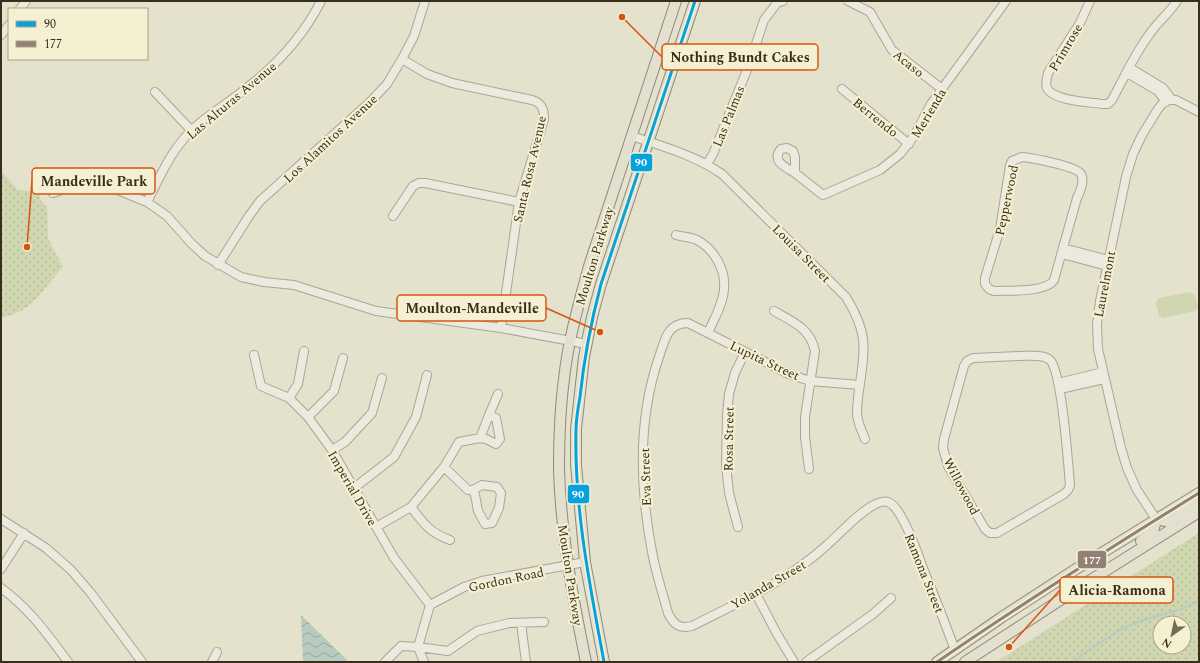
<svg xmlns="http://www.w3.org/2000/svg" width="1200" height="663" font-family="Spectral,serif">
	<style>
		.green { fill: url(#green-dots); fill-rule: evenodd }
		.pitch { fill: #d0d6af }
		.water { fill: url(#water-waves) }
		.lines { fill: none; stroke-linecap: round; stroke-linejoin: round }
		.stream { stroke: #b8cbc1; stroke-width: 2 }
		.minor-casing { stroke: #aaa596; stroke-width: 10 }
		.major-casing { stroke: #8f8b7d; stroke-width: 12 }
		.minor { stroke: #eceade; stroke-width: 8 }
		.major { stroke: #e4e0d0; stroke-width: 10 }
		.bus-1-casing { stroke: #f6f0d3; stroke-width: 6 }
		.bus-2-casing { stroke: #f6f0d3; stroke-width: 6 }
		.bus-1 { stroke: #06a2dd; stroke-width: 3 }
		.bus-2 { stroke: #938177; stroke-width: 3 }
		.labels { text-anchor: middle; stroke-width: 4; stroke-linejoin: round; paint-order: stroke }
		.street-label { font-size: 13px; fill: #392e1e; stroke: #f6f0d3 }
		.leader { fill: none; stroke: #d6550e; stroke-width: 1.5 }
		.callout-dot { fill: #d6550e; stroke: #f6f0d3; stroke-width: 1.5 }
		.callout { fill: #f6f0d3; stroke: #d6550e; stroke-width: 1.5 }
		.callout-label { font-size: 14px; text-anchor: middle; font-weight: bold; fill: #392e1e }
		.line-badge { stroke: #f6f0d3; stroke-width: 1.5 }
		.badge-label { font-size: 11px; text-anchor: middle; font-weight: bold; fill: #fff }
	</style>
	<defs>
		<pattern id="green-dots" width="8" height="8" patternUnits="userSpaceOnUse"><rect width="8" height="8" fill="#d0d6af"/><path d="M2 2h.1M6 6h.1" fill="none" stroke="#b3b896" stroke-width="1.8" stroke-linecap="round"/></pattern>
		<pattern id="water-waves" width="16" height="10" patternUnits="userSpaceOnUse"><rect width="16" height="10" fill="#b8cbc1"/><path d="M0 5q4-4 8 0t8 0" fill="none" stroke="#97a59c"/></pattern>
	</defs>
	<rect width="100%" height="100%" fill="#e4e1cd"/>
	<path class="green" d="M1,171L18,190L39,192L41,201L47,207L48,238L63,267C42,289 35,311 1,318Z
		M1199,533V662H996ZM1160,623H1184V647H1160Z"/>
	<path class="pitch" d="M1190,292L1195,295L1198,307L1195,311L1163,318L1159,316L1156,303L1158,298Z"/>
	<path class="water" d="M301,615L347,660L346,662H303Z"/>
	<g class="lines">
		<path class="stream" d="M1075,662L1083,654L1118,631L1143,620L1181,609L1199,601"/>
		<defs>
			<path id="minor" d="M848,1L870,12L892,50L942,89
				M1090,1L1080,23L1048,73C1047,78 1045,83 1047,88C1053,101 1090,102 1103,104H1108L1112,100C1124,78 1134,55 1149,35C1157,22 1169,14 1177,1
				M20,9L26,1
				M1,35L9,25
				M402,59L427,74L452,83L532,100C542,103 544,109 544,119L519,202L501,328
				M1130,68L1163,88L1172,100
				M1127,73L1158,91L1166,102
				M842,89L909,144
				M155,92L191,130
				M632,136C664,147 694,155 722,174L846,297C854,310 861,323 863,339C866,364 857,388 857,413C857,422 862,431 865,439
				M1022,157C1032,158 1076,166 1081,174C1085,182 1080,191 1077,198L1054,280C1046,293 1009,290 994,291L989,289L985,284V278L1000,229L1010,165L1012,161Z
				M707,164L713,154L749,65L764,20L777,3L783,1
				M795,173C785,167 771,161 781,149L787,148L793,151L795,157V173L823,195L880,170L900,154L914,136L931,104L1006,1
				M53,193L69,187L82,185L100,186L120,191L147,202L167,216L192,244L205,256L241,277L264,282L294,285L376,311L501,328L587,344
				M147,202C160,177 171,150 192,130C205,117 221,108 235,97C271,71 301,41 321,1
				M393,216L413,186L419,183H425L519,202
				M676,235C683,237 691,237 697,240C714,249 726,270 724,289C723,304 714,319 708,333
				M1063,248L1109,260
				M1062,254L1107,266
				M218,265L249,216L260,201L369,103L387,84L402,59L414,36L425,1
				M774,311C793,322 810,328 815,351L805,417V437L809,469
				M254,355L261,386L289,398L308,417L332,450L394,558L430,605
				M1020,356C1028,356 1044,354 1050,360C1062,372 1068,463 1070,485L1068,490L1064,494L997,533H990L985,529L948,466L943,448L944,439L964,366L967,361L973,358Z
				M1058,383L1103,372
				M860,385L810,381L789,374L688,323C667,323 665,340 659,357C637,421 640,492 653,557C657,576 663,595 668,613C674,625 679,629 692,626C739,602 788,581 827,545C839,535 872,497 888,502C895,505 900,514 903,520C912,536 918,554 924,571C935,597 945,623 955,650
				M1060,389L1104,379
				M289,398L298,384L304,351
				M489,415L498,394
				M308,417L334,391L343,358
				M332,450L345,442L372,413L382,378
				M444,467L468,490H473L475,495L478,511L485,524L492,523L499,508L501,493L497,487L482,485L473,490
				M354,488L394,457L416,417L427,375
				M411,507C424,524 430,533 450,540
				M1,519L46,548L71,570L90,592L142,662
				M1156,519L1137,490L1127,468L1121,448L1098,349L1097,324L1100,301L1126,177L1133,154L1142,135L1158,109L1163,103L1169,100H1176L1199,112
				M376,527L411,507L444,467L459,442L480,438L489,415L496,418L500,439L496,444L486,439L480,438
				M738,527L729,493L726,464L727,415L729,394L735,373L745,352
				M1,569L24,533
				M1,588C30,609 47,634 68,662
				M756,594L777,634L794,662
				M430,605L464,587L482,581L585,562
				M521,623L526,662
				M212,662L217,652
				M385,662L401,646L418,647L448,651L477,631L509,623L544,622
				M424,662L418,647L430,605
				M806,662L873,614L891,598"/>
			<path id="major" d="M1156,519L1169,522L1199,504
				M1141,541L1153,533L1156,519
				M586,662C573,599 561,534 559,470C559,440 560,409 564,379C568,341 579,303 589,266L676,1
				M604,662L585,562L576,465V429L584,357L592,317L601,284L695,1
				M937,662L1002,617L1076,569L1199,493
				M965,662L1094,578L1199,512"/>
		</defs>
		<use href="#minor" class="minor-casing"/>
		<use href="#major" class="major-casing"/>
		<use href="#minor" class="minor"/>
		<use href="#major" class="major"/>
		<defs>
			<path id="bus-1" d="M604,662C590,586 574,508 576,430C576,419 578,408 580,397C584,358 591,322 601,284L695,1"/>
			<path id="bus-2" d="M937,662C1023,603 1110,548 1199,493"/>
		</defs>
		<use href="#bus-1" class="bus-1-casing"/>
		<use href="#bus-2" class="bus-2-casing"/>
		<use href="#bus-1" class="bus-1"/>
		<use href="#bus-2" class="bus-2"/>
	</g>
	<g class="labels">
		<g class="street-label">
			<text transform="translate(1065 47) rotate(-59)" y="5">Primrose</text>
			<text transform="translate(909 63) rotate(39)" y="5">Acaso</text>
			<text transform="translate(231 100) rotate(-40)" y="5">Las Alturas Avenue</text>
			<text transform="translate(928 113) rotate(-59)" y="5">Merienda</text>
			<text transform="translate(728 116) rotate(-68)" y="5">Las Palmas</text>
			<text transform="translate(876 117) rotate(39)" y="5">Berrendo</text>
			<text transform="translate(330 138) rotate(-43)" y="5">Los Alamitos Avenue</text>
			<text transform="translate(529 169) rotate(-77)" y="5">Santa Rosa Avenue</text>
			<text transform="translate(1006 200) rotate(-78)" y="5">Pepperwood</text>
			<text transform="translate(802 253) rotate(45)" y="5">Louisa Street</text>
			<text transform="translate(594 256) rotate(-73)" y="5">Moulton Parkway</text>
			<text transform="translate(1104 284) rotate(-79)" y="5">Laurelmont</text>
			<text transform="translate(765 360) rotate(25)" y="5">Lupita Street</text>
			<text transform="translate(728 439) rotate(-89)" y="5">Rosa Street</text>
			<text transform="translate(645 477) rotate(-92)" y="5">Eva Street</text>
			<text transform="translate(962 486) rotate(62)" y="5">Willowood</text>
			<text transform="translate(353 488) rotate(60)" y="5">Imperial Drive</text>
			<text transform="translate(925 573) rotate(68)" y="5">Ramona Street</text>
			<text transform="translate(571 575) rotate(81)" y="5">Moulton Parkway</text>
			<text transform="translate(506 579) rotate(-12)" y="5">Gordon Road</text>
			<text transform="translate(768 584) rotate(-30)" y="5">Yolanda Street</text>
		</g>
	</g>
	<path class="leader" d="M622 17L662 57M27 247L32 181M600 332L546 308M1009 647L1060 590"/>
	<g class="callout-dot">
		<circle cx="622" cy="17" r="4"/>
		<circle cx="27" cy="247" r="4"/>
		<circle cx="600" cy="332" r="4"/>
		<circle cx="1009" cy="647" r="4"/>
	</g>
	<g class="callout">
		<rect x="662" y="44" width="156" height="26" rx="4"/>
		<rect x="32" y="168" width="123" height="26" rx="4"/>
		<rect x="397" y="295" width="149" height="26" rx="4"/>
		<rect x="1060" y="577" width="113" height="26" rx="4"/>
	</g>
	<g class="callout-label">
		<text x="740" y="62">Nothing Bundt Cakes</text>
		<text x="94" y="186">Mandeville Park</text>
		<text x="472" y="313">Moulton-Mandeville</text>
		<text x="1117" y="595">Alicia-Ramona</text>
	</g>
	<g class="line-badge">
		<rect x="630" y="153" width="23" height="19" rx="4" fill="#06a2dd"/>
		<rect x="567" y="484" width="23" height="20" rx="4" fill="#06a2dd"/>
		<rect x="1077" y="550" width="30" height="19" rx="4" fill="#938177"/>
	</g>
	<g class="badge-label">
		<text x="641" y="166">90</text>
		<text x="578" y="498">90</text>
		<text x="1092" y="564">177</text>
	</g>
	<rect width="1200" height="663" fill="none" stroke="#392e1e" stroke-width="4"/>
	<rect x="8" y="8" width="140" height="52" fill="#f6f0d3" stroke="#aaa28b"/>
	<rect x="16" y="21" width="20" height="6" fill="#06a2dd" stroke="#aaa28b"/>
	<text x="44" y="28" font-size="12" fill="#392e1e">90</text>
	<rect x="16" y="41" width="20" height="6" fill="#938177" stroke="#aaa28b"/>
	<text x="44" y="48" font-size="12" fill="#392e1e">177</text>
	<g transform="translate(1172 635) rotate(213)"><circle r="19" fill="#f6f0d3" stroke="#aaa28b"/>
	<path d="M0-3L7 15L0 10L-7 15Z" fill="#756d5b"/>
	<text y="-6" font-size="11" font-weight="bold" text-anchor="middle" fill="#392e1e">N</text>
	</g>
</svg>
